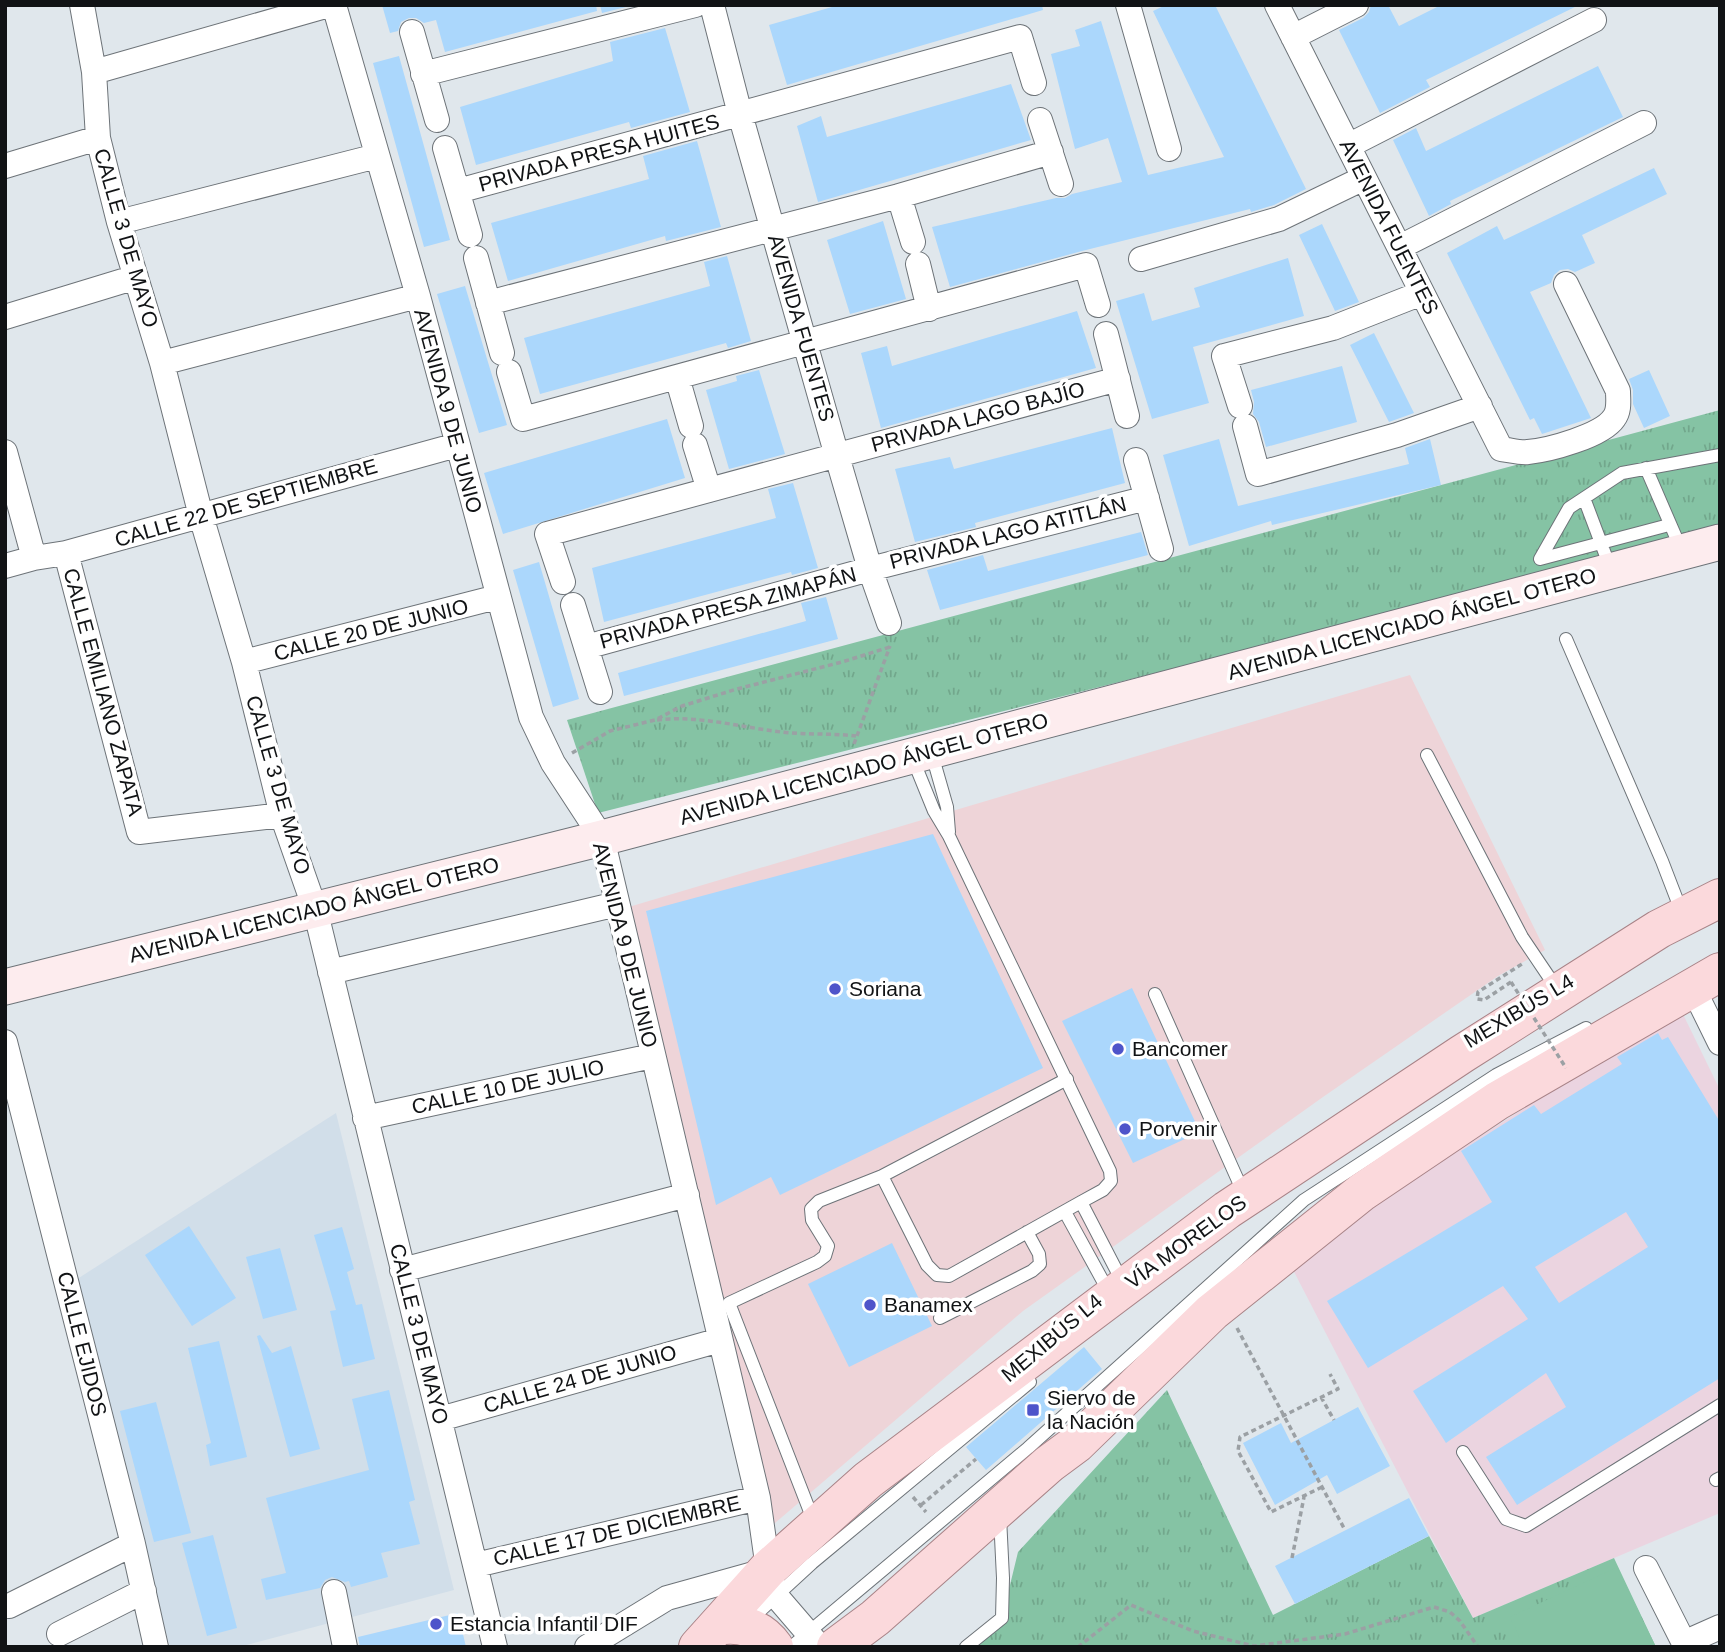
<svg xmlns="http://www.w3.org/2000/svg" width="1725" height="1652" font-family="Arial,sans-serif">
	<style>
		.commercial { fill: #eed4d8 }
		.built { fill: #d1dee9 }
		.medical { fill: #ebd4e0 }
		.grass { fill: url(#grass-tufts) }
		.garden { fill: #85c3a4 }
		.building { fill: #abd7fc; fill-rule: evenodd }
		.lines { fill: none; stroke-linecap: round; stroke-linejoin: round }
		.lane-casing { stroke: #6d7378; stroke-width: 14 }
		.street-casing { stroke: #6d7378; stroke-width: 26 }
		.secondary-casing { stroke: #6d7378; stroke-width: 37 }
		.primary-casing { stroke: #a88387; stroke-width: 40 }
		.path { stroke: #9ba0a4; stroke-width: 3.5; stroke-dasharray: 5 3.5; stroke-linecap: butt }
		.lane { stroke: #fff; stroke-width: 12 }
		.street { stroke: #fff; stroke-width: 24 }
		.secondary { stroke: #fdecee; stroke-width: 35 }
		.primary { stroke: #fbd9dc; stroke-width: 38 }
		.path-bridge { stroke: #9ba0a4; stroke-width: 3.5; stroke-dasharray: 5 3.5; stroke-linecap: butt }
		.poi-dot { fill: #4e54ca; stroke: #fff; stroke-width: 2.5 }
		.labels { text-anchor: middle; stroke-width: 7; stroke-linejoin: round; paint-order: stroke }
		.street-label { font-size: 21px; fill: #111315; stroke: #fff }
		.poi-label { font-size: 21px; fill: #111315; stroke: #fff; text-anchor: start }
	</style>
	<defs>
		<pattern id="grass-tufts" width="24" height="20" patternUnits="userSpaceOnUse" patternTransform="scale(1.75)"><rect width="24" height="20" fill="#85c3a4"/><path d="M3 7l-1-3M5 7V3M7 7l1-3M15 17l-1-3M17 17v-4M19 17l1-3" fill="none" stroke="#72a78c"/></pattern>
	</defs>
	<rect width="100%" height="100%" fill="#e0e7ec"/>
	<path class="commercial" d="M1410,675L1545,950L1498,976L1323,1097L1023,1311L768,1529L622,909Z"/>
	<path class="built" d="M336,1113L454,1590L239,1647H170L71,1283Z"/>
	<path class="medical" d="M1680,1008L1720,1090V1513L1473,1618L1290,1264L1313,1244Z"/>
	<path class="grass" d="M1720,410V531L598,813L567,720Z
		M1167,1390L1273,1615L1429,1536L1473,1618L1614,1558L1656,1647H966L1002,1618L1018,1552Z"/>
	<path class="garden" d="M1617,1567L1656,1647H1524L1510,1617Z"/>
	<path class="building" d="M382,5H596L597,11L445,52L436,20L424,23L416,18H409L401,22L398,31L390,33Z
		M600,5H634L602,13Z
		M839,5H1042L1043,10L787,85L769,25Z
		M1166,5H1215L1306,189L1274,205L1251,212L1250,209L1082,251L950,287L932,227L1056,198H1065L1072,194L1122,182L1108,138L1075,149L1051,54L1080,46L1075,30L1101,21L1148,175L1224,157L1153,11Z
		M1371,5H1388L1399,26L1441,5H1579L1426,80L1430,87L1380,113L1339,30L1363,18L1369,12Z
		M665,28L690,112L631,128L629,122L476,165L460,107L613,61L610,42Z
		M399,56L450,240L424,247L373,63Z
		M1598,66L1623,117L1450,201L1451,204L1429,216L1393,140L1416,128L1426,151Z
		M1011,84L1031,140L818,202L797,126L821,116L827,137Z
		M697,141L721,227L666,241L665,236L508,281L491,223L649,179L643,156Z
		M1654,168L1667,194L1582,235L1595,263L1575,272L1568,269L1560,270L1554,275L1551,283L1530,292L1591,418L1542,434L1534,418L1530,420L1447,253L1497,226L1504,240Z
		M883,221L906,299L850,314L827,240Z
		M1322,224L1359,302L1335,311L1299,235Z
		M727,256L751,341L728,348L726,343L540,394L524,338L710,286L704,262Z
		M1288,258L1304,316L1193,347L1209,403L1152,419L1116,301L1144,293L1152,321L1200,307L1194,288Z
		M465,286L507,425L479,433L437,294Z
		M1077,311L1096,368L881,428L861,353L887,346L892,366Z
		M1374,333L1414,413L1389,422L1350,345Z
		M1342,366L1357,422L1266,447L1259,422L1253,414L1254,402L1251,390Z
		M759,370L785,454L729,469L706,390L737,381L736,376Z
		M1649,370L1670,416L1644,428L1633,404V390L1629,379Z
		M667,419L685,478L503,534L484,473Z
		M1112,428L1125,483L975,523L976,527L915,542L895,469L950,457L954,469Z
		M1219,439L1238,506L1409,464L1405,448L1430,439L1441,485L1272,525L1271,521L1189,546L1163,455Z
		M793,483L818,568L792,575L791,572L604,622L592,568L776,518L768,489Z
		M1141,532L1148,555L940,610L927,570L983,555L988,571Z
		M539,562L579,699L553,707L513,570Z
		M826,597L838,639L624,696L618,673L806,621L801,603Z
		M933,834L1043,1068L780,1195L771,1177L716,1205L646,911Z
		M1132,988L1200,1132L1133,1163L1062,1021Z
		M1658,1033L1662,1040L1668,1037L1720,1122V1378L1517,1505L1486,1457L1566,1407L1546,1373L1446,1443L1413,1391L1528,1319L1503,1286L1368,1368L1327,1301L1492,1202L1461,1151L1534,1105L1541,1114L1622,1064L1617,1057ZM1626,1212L1648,1247L1559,1303L1535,1267Z
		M189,1226L236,1298L192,1326L145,1255Z
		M342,1227L354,1269L347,1272L356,1305L362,1304L375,1359L343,1367L330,1311L336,1310L314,1235Z
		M892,1243L932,1326L849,1367L808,1284Z
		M280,1248L297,1310L263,1319L246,1257Z
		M260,1335L272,1353L291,1346L320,1449L290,1457L257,1336Z
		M219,1341L247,1457L210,1466L206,1445L211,1443L188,1348Z
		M1084,1347L1102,1369L986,1470L966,1447Z
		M389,1390L415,1500L409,1502L420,1544L381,1553L388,1577L351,1587L349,1581L345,1582L332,1577L325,1580L320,1588L266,1600L261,1579L286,1573L266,1498L369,1470L352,1399Z
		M156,1402L191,1533L154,1542L120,1411Z
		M1358,1407L1390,1466L1337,1494L1327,1475L1275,1505L1243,1443L1281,1423L1291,1443Z
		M1409,1498L1429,1536L1295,1604L1275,1566Z
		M213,1535L237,1628L207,1636L182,1543Z
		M458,1613L466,1647H360L358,1637Z"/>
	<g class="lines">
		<defs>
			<path id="lane" d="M1646,468L1681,549
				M1584,498L1610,567
				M1540,559L1569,508L1622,473L1720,455
				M1540,559L1669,525
				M1566,639L1662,861L1682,913
				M931,751L947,807L949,832
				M1427,755L1522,937L1557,989
				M1155,994L1244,1194
				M882,1176L927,1265L937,1275L949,1276L1081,1202L1103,1190L1111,1181L1110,1171L949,836L934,811L912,757
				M1081,1202L1123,1283
				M1065,1212L1110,1294
				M940,1318L1032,1271L1040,1264L1039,1254L1027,1232
				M1463,1452L1506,1519L1526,1526L1720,1405
				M1716,1480L1720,1478
				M814,1522L729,1303L817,1262L825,1256L828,1246L812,1220L811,1209L819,1201L882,1176L1067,1079
				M748,1622L812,1563L1030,1382
				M791,1647L1028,1448L1304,1200L1496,1075L1586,1028
				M966,1647L1002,1618L1003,1578L1000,1517"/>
			<path id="street" d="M82,5L94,72L98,138L119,222L162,363L201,516L244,662L282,815L315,909L495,1647
				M334,5L418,296L531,717L553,763L602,838L758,1498L768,1569L777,1597L820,1647
				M712,5L740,114L837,456L870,569L889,623
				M1128,5L1169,149
				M1277,5L1501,449C1510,450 1520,453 1528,452C1549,450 1602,436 1614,418C1620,410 1618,400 1618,391L1566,284
				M412,32L437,120
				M1293,37L1356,5
				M94,72L329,5
				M423,74L695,5
				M1040,120L1061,184
				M1348,146L1594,20
				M445,148L470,235
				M5,166L98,138
				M458,191L1020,37L1034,83
				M899,196L913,242
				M119,222L377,156
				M1400,247L1644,123
				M476,258L502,353
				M1141,259L1279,219L1364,178
				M918,264L929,309
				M488,303L899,196L1051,152
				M5,317L136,277
				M1106,334L1127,416
				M162,363L418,296
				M509,372L523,419L1086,265L1098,305
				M677,377L691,426
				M1240,406L1224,356L1333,328L1422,293
				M1245,426L1258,474L1397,435L1480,406
				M695,445L709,490
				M5,452L34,558
				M1136,460L1161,549
				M66,553L139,832L282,815
				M5,566L34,558L66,553L457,445
				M563,582L547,534L1118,379
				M573,605L600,692
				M586,647L870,569L1147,498
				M244,662L497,597
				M330,972L617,904
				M1692,986L1720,1043
				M5,1042L133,1544L156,1647
				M365,1118L652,1056
				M402,1270L687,1195
				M440,1419L720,1340
				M476,1565L758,1498
				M1646,1568L1686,1647
				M334,1592L345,1647
				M9,1606L133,1544
				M59,1634L144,1591
				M1684,1643L1720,1627
				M587,1647L667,1598L764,1571"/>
			<path id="secondary" d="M5,987L602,838L1720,542"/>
			<path id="primary" d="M717,1626C739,1622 760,1627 774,1647
				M698,1647L768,1569L868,1480L1227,1210L1462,1054L1659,929L1720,898
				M836,1647L875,1618L1049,1464L1076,1444L1212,1312L1362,1192L1497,1101L1720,972"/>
		</defs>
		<use href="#lane" class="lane-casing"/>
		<use href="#street" class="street-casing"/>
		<use href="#secondary" class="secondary-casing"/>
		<use href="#primary" class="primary-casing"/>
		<path class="path" d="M657,720C698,715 740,727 781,732C806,735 831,733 856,736
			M854,744L890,646
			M572,753L610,731L655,720L682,706L737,689L842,662L890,647
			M1511,982L1484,1000L1477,999L1478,992L1522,964
			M1237,1328L1345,1530
			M1321,1397L1334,1420
			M1322,1487L1271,1512L1238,1451L1240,1437L1338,1389L1330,1374
			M913,1497L926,1512
			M921,1505L976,1459
			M1292,1558L1304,1497
			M1078,1647L1131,1605L1193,1631L1254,1646L1345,1634L1434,1607L1450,1612L1460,1621L1478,1647"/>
		<use href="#lane" class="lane"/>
		<use href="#street" class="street"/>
		<use href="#secondary" class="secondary"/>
		<use href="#primary" class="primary"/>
		<path class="path-bridge" d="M1511,982L1566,1068"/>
	</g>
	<g class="poi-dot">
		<circle cx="835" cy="989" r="7"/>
		<circle cx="1118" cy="1049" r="7"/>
		<circle cx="1125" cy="1129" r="7"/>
		<circle cx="870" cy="1305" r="7"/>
		<rect x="1026" y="1403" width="14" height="14" rx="3.5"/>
		<circle cx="436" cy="1624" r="7"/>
	</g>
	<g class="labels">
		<g class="street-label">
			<text transform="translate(599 153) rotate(-15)" y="7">PRIVADA PRESA HUITES</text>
			<text transform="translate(1389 227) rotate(63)" y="7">AVENIDA FUENTES</text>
			<text transform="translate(126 238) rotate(74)" y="7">CALLE 3 DE MAYO</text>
			<text transform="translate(801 328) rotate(74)" y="7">AVENIDA FUENTES</text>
			<text transform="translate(448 411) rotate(75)" y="7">AVENIDA 9 DE JUNIO</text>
			<text transform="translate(978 417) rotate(-15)" y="7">PRIVADA LAGO BAJÍO</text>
			<text transform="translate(246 503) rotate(-16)" y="7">CALLE 22 DE SEPTIEMBRE</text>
			<text transform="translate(1008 533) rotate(-14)" y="7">PRIVADA LAGO ATITLÁN</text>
			<text transform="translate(728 608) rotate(-15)" y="7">PRIVADA PRESA ZIMAPÁN</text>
			<text transform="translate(1412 624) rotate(-15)" y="7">AVENIDA LICENCIADO ÁNGEL OTERO</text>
			<text transform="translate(371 630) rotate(-14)" y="7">CALLE 20 DE JUNIO</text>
			<text transform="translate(103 692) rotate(75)" y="7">CALLE EMILIANO ZAPATA</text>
			<text transform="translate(864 769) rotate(-15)" y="7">AVENIDA LICENCIADO ÁNGEL OTERO</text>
			<text transform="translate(278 785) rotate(74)" y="7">CALLE 3 DE MAYO</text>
			<text transform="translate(314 910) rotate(-14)" y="7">AVENIDA LICENCIADO ÁNGEL OTERO</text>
			<text transform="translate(625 945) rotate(76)" y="7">AVENIDA 9 DE JUNIO</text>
			<text transform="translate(1519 1011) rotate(-31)" y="7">MEXIBÚS L4</text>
			<text transform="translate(508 1087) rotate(-12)" y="7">CALLE 10 DE JULIO</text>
			<text transform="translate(1186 1242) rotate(-36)" y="7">VÍA MORELOS</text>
			<text transform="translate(419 1334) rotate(76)" y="7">CALLE 3 DE MAYO</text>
			<text transform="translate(1052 1338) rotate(-40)" y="7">MEXIBÚS L4</text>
			<text transform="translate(82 1344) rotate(76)" y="7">CALLE EJIDOS</text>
			<text transform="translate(580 1379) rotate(-16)" y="7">CALLE 24 DE JUNIO</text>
			<text transform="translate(617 1531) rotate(-13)" y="7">CALLE 17 DE DICIEMBRE</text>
		</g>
		<g class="poi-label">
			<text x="849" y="996">Soriana</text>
			<text x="1132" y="1056">Bancomer</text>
			<text x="1139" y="1136">Porvenir</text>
			<text x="884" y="1312">Banamex</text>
			<text x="1047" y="1405">Siervo de<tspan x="1047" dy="24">la Nación</tspan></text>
			<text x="450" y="1631">Estancia Infantil DIF</text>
		</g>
	</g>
	<rect width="1725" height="1652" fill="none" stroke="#111315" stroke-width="14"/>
</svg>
